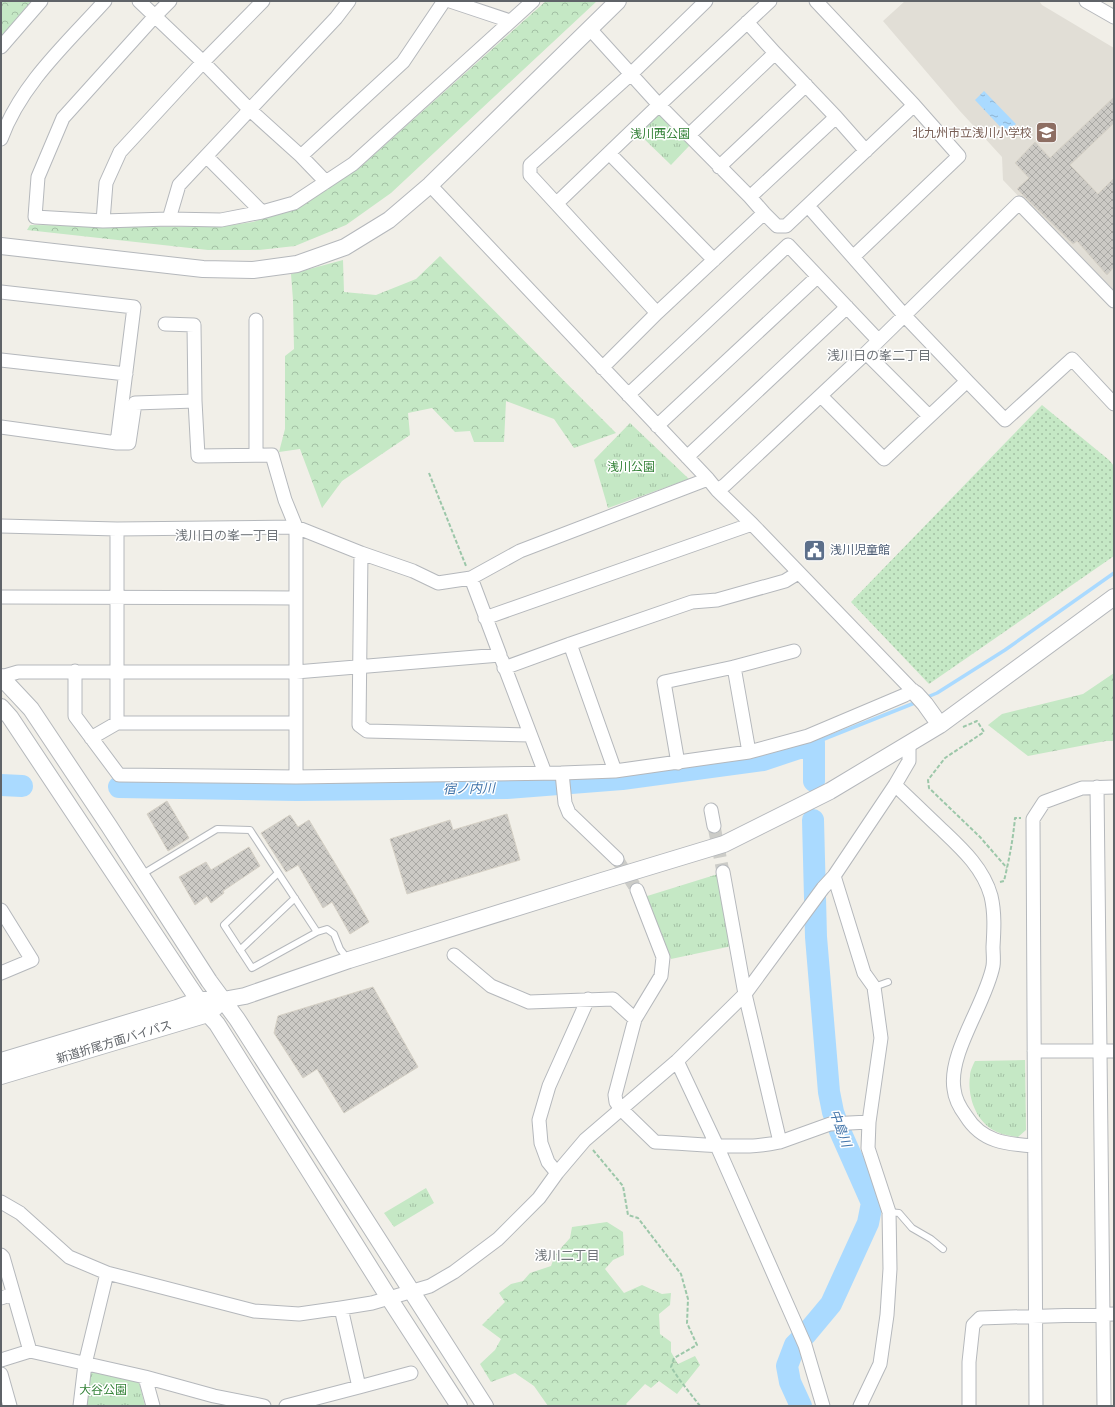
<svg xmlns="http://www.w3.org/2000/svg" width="1115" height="1407" font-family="Helvetica,'Noto Sans JP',sans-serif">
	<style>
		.education { fill: #e1ded6 }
		.grass { fill: url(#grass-dots) }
		.forest { fill: url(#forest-crowns) }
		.park { fill: url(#park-tufts) }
		.water { fill: url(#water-ripples) }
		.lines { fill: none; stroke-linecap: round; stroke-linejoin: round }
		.stream { stroke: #aadaff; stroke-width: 3.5 }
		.river { stroke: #aadaff; stroke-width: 22 }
		.building { fill: url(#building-cross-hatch); stroke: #d6d1c6 }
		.minor-tunnel { stroke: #ccccc8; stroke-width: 13; stroke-dasharray: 13 6; stroke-linecap: butt }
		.service-casing { stroke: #b5b8bc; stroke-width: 8 }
		.minor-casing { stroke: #b5b8bc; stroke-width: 15 }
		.tertiary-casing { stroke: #b5b8bc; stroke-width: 18 }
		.path { stroke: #9cc7a9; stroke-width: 2; stroke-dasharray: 4 2; stroke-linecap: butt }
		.service { stroke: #fff; stroke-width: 6 }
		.minor { stroke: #fff; stroke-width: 13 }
		.tertiary { stroke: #fff; stroke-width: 16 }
		.labels { text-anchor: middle; stroke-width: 3; stroke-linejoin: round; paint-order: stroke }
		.education-label { font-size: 12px; fill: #785e54; stroke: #fff; text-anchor: end }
		.park-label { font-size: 12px; fill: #348238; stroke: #fff }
		.service-label { font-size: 12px; fill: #4e5e75; stroke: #fff; text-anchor: start }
		.street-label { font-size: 12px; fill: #5f6368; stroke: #fff }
		.neighbourhood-label { font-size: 13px; fill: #70757a; stroke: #fff }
		.water-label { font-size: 13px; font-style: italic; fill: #4174aa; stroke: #fff }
	</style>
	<defs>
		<pattern id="grass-dots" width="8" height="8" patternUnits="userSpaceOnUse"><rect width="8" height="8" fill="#c5e8c5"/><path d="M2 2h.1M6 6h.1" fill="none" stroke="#a3c0a4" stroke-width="1.8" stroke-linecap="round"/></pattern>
		<pattern id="forest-crowns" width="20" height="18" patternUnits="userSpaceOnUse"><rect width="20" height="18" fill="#c5e8c5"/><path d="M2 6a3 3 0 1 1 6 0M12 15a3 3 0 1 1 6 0" fill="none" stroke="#a3c0a4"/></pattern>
		<pattern id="park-tufts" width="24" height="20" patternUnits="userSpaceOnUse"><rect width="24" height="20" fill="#c5e8c5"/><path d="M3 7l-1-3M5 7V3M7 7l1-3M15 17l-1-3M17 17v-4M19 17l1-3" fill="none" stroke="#a3c0a4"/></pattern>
		<pattern id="water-ripples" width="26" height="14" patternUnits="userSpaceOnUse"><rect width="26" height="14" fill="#aadaff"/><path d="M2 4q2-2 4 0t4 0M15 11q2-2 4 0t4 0" fill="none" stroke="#8eb4d2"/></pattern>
		<pattern id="building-cross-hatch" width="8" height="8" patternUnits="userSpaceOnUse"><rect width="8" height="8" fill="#cccac5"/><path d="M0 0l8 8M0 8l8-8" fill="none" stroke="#a9a8a4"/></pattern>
	</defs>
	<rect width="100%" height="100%" fill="#f1efe8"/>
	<path class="education" d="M905,1H1039L1042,5L1114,48V291L1107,290L1003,180L1002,157L959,110L883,21Z"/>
	<path class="grass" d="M1042,405L1109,460L1114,466V556L929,684L851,602Z"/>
	<path class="forest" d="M1,1H34L1,39Z
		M546,1H597L391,193L346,225L295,246L259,250H208L27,230L30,225L218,227L253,222L305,203L358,169Z
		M440,256L616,433L574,448L554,419L506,401L504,442H474L470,431L455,432L432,408L408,413L410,435L342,481L322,508L300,449L279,452L285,429V356L294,349L293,300L291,274L343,260L344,292L376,295L416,279Z
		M1114,673V741H1106L1028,756L988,725L1002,714L1083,694Z
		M607,1222L623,1232L624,1255L613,1260L605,1269L624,1293L642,1285L662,1294L671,1293L670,1305L659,1314L660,1334L671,1342V1352L678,1364L695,1356L700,1365L677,1394L659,1381L651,1388L645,1384L626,1404L628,1406H548L534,1386L515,1373L491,1382L480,1364L495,1350L501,1339L482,1325L505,1302L499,1293L511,1284L523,1281L530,1273L551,1266L555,1255L570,1238L572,1227Z"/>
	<path class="park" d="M660,113L690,145L671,165L638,133Z
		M630,423L689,479L608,508L594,460Z
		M718,874L732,946L671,959L644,897Z
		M1025,1060L1026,1130L1018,1137C1011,1136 1004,1135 997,1132C976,1123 967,1096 970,1076C970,1071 973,1065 975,1061Z
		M426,1188L434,1203L394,1227L384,1213Z
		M90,1371L139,1382L145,1406H87Z"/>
	<path class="water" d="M984,91L1016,124L1006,133L975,100Z"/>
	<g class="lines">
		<path class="stream" d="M925,698L937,693L1005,650L1114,573
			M814,743L917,702"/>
		<path class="river" d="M1,785L22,786
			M119,787L296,790L507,788L622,779L763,760L814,743V781
			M801,1406L790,1382L787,1366L795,1345L806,1334L831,1304L868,1223L872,1203L840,1131L833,1112L829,1092L816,937L813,820"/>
	</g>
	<path class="building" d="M1114,97V123L1070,165L1098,194L1114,178V267L1107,275L1077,241L1073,244L1017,189L1029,178L1015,163L1035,142L1050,158Z
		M167,801L189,838L168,851L147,814Z
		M507,814L520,860L407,894L390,839L450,820L453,830Z
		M290,815L298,827L309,820L351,890L369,922L350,934L332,902L323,908L298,865L286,872L261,833Z
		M249,847L260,866L223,891L224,893L211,903L207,896L195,905L179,877L206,862L211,870Z
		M373,987L418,1067L344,1113L317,1069L303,1078L274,1033L278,1016Z"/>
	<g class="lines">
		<path class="minor-tunnel" d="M714,826L723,872
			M617,859L637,890"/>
		<defs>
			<path id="service" d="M278,873L224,925L252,968L317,932
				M141,875L217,829L250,830L317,932L327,929L334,934L340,949L348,959
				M240,950L295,898
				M874,987L888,982
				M889,1212L899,1213L912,1228L931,1239L943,1249"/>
			<path id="minor" d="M139,1L203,62L249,109L301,156L326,182
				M170,1L155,16L63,118L38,177L35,217L103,221L169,219L221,220L262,212L294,203L353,164L533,1
				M450,1L510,21
				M1086,1L1114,17
				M747,22L775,53L836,117L750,197
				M590,29L659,105L750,197L764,213L777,226H786L914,105L816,1
				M1,47L41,1
				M836,117L866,151
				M689,135L775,53
				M1,139C21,84 67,43 105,1
				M609,153L714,260
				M206,156L262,212
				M301,156L403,62L444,1
				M719,167L806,85
				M430,185L708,479L717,490L752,524L916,694
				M557,203L659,105L770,1
				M808,206L904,315L967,381L884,459L821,396
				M169,219L179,185L336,18L349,1
				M103,221L106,183L120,152L203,62L263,1
				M853,257L959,156L914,105
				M1,292L134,307L117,443L1,427
				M657,313L530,175V165L632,73L706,1
				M256,320V454
				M165,324L194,325L195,401
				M866,353L929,416
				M1,360L126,374
				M602,368L657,313L764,213
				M967,381L1005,420L1072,359L1114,404
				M628,395L788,245L878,340
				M657,426L817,277
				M117,443H129L135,403L195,401L198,456L272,455L285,500L296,527V777
				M687,457L847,307
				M717,490L725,485L866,353L1019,203L1114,301
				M1,526L117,529L296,527L361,553L413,571L438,583L471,578L520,551L708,479
				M117,529V723
				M361,553L359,725L367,731L530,735
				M1,597L295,598
				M485,618L752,524
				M570,644L615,771
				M502,660L545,773
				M734,667L749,752
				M504,668L570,644L692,602L717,600L785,581L798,573
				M75,671V716L119,775L296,777L562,773L615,771L749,752L808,736L905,695L913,690
				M1,677L18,672H296L500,655L471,578
				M91,738L117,723H295
				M678,763L664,682L734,667L794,651
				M562,773L565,803L569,813L617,859
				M895,785C910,799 924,813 939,827C960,847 983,867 991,896C995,913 994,930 993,947C993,953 994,960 993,966C986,1003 948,1053 954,1089C955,1099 960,1108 966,1116C982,1142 1006,1144 1034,1146
				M1097,787L1104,1406
				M711,810L714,826
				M723,872L745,994L780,1142L830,1124L869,1122L881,1038L874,987L864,973L834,876
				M637,890L663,957L661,976L635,1019L615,1095L616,1102L620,1108L655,1142C686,1143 718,1147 750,1146C760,1146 770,1144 780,1142
				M1,910L32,960L1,973
				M454,955L491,986L529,1002L613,999L635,1019
				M1034,1051H1114
				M677,1061L717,1146L805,1345L823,1406
				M557,1173L548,1162L541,1143L539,1120L549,1086L588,999
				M1,1202L20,1213L69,1257L107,1273L254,1311L299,1314L341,1308L372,1303L430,1286L454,1272L498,1239L539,1198L557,1173L585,1140L677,1061L745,994L823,888L834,876L895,785L909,761V744
				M1,1255L3,1257L30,1351
				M1,1298L13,1294
				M1,1360L30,1351L145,1377L214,1396L264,1406
				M1,1374L10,1406
				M145,1377L153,1406
				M359,1387L411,1373
				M80,1406L85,1364L107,1273
				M286,1406L359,1387L341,1308
				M860,1406L880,1364L887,1315L890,1269L889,1212L868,1148L869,1122
				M969,1406V1362L973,1325L980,1318L1114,1314
				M1036,1406L1033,819L1044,802L1082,788L1114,787"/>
			<path id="tertiary" d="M1,246L203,269L253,270L297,264L345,247L389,220L430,185L618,1
				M1,677L31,709L109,826L209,981L237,1019L485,1406
				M916,694L925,704L940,725
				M1,707L10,717L189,986L208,1014L217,1024L389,1298L459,1406
				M1,1061L177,1008L199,1000H223L245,996L349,960L602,881L724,844L830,791L940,725L1114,597
				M1,1076L208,1014L216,1007"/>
		</defs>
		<use href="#service" class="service-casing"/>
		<use href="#minor" class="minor-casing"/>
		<use href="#tertiary" class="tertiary-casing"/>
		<path class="path" d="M429,473L466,566
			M963,727L977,721L984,732L945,758L928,780L929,788L980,837L1007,868
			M1000,882L1004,881C1009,860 1013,840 1015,818H1021
			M593,1150L623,1186L628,1215L638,1218L681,1274L688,1299L687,1323L697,1345L674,1358L671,1367L679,1379L700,1406"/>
		<use href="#service" class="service"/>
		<use href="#minor" class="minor"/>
		<use href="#tertiary" class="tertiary"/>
	</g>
	<defs>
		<symbol id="school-square" viewBox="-11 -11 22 22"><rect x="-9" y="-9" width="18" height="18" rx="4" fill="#8d6e63" stroke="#fff"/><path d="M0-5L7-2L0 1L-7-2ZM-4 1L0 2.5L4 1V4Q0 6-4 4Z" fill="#fff"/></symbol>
		<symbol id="civic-square" viewBox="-11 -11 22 22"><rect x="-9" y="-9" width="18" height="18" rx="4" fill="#5c6f8a" stroke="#fff"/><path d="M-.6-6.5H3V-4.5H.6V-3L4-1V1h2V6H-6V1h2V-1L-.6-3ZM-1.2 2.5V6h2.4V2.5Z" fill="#fff"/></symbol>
	</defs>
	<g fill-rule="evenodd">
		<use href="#school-square" x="1034" y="120" width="25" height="25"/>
		<use href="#civic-square" x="802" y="538" width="25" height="25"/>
	</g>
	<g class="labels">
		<g class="education-label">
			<text x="1032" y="137">北九州市立浅川小学校</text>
		</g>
		<g class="park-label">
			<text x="660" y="138">浅川西公園</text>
			<text x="631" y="471">浅川公園</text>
			<text x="103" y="1394">大谷公園</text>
		</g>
		<g class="service-label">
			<text x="830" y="554">浅川児童館</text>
		</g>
		<g class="street-label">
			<text transform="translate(114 1042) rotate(-17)" y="4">新道折尾方面バイパス</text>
		</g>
		<g class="neighbourhood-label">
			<text x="879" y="360">浅川日の峯二丁目</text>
			<text x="227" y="540">浅川日の峯一丁目</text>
			<text x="567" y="1260">浅川二丁目</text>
		</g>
		<g class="water-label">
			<text transform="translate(469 788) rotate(-1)" y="5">宿ノ内川</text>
			<text transform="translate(841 1128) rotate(70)" y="5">中島川</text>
		</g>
	</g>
	<rect width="1115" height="1407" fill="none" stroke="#5f6368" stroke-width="4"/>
</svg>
